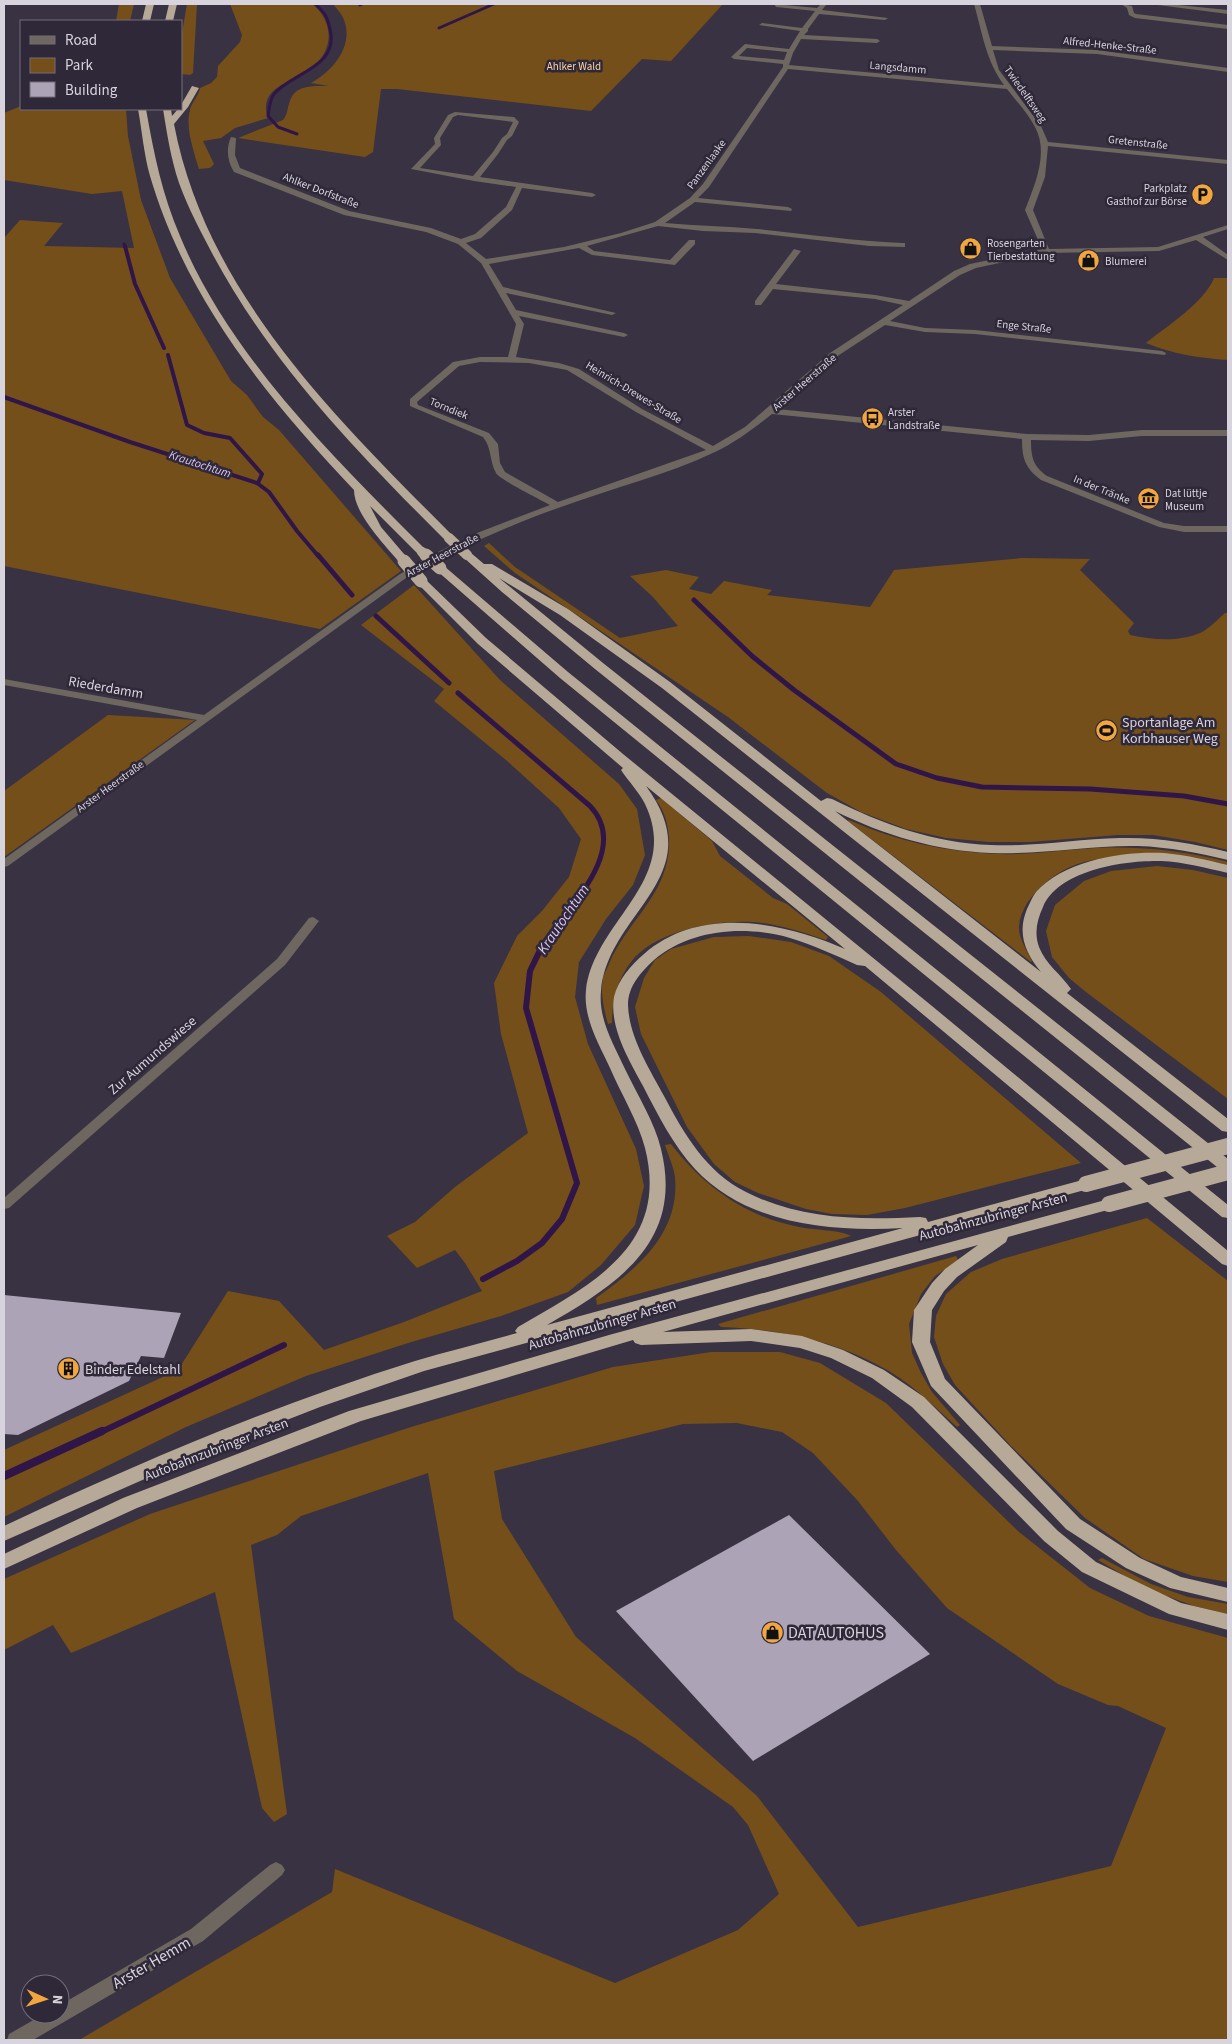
<svg xmlns="http://www.w3.org/2000/svg" width="1232" height="2044" font-family="'Source Sans 3',sans-serif">
	<style>
		.green { fill: #754f1a; fill-rule: evenodd }
		.lines { fill: none; stroke-linecap: round; stroke-linejoin: round }
		.stream-far4 { stroke: #301648; stroke-width: 3 }
		.stream-far3 { stroke: #301648; stroke-width: 4 }
		.stream-far2 { stroke: #301648; stroke-width: 5 }
		.stream-far1 { stroke: #301648; stroke-width: 6 }
		.stream { stroke: #301648; stroke-width: 8 }
		.building { fill: #aca3b7 }
		.minor { fill: #6d6760; fill-rule: evenodd }
		.highway { fill: #b7a998; fill-rule: evenodd }
		.highway-bridge-far2 { stroke: #b7a998; stroke-width: 10 }
		.highway-bridge-far1 { stroke: #b7a998; stroke-width: 13 }
		.highway-bridge { stroke: #b7a998; stroke-width: 16 }
		.labels { text-anchor: middle; stroke-width: 5; stroke-linejoin: round; paint-order: stroke }
		.far-street-label { font-size: 11px; fill: #d8d4de; stroke: #2f2838 }
		.far-park-label { font-size: 11px; fill: #f9d3a6; stroke: #2f2838 }
		.far-poi-label { font-size: 11px; fill: #d8d4de; stroke: #2f2838; text-anchor: start }
		.far-water-label { font-size: 12px; font-style: italic; fill: #dac4f6; stroke: #2f2838 }
		.street-label { font-size: 14px; fill: #d8d4de; stroke: #2f2838 }
		.poi-label { font-size: 14px; fill: #d8d4de; stroke: #2f2838; text-anchor: start }
		.water-label { font-size: 15px; font-style: italic; fill: #dac4f6; stroke: #2f2838 }
		.near-poi-label { font-size: 16px; fill: #d8d4de; stroke: #2f2838; text-anchor: start }
		.near-street-label { font-size: 16px; fill: #d8d4de; stroke: #2f2838 }
	</style>
	<rect width="100%" height="100%" fill="#393242"/>
	<path class="green" d="M119,4H134L130,21H116Z
		M187,4H197L193,73L190,75L181,74L182,33Z
		M230,4H313C335,24 334,52 309,70C297,79 278,83 269,96C265,103 265,111 268,118L235,128L221,138L203,141L214,164L210,168L199,169C194,152 185,128 190,110C192,101 199,96 200,88L211,83L217,77L218,66L240,42L242,35Z
		M333,4H723L671,61L642,59L591,111L397,89H381L373,152L365,157L238,138L283,120C288,114 287,108 290,101C295,84 315,86 329,86L311,83C333,71 354,46 344,20C342,14 337,9 333,4Z
		M21,106V109H126L128,136L141,200L170,278L231,381L247,395L263,417L279,430L401,571L320,629L4,566V238L20,220L63,223L44,246L134,248L122,191L92,194L4,180V113Z
		M1214,278H1228V360C1200,358 1172,354 1146,343C1167,326 1204,303 1214,278Z
		M489,543L515,567L620,638L678,626L652,596L630,576L666,570L699,577L689,589L711,594L724,581L772,590L767,595L870,607L894,570L1022,558L1090,559L1080,570L1134,623L1128,631L1130,635C1153,640 1178,642 1200,633C1209,629 1218,619 1225,613H1228V850L1195,842L1153,835H1118L1030,842H989L946,838L906,829L861,812L827,793L728,717L515,573L484,546Z
		M414,585L500,680L619,784L637,809L645,855L633,885L606,919L579,962L575,997L588,1044L636,1149L644,1186L635,1225L601,1265L568,1292L501,1316L408,1343L306,1376L186,1427L4,1517V1450L178,1370L228,1291L279,1301L324,1350L404,1322L482,1291L465,1263L455,1250L417,1268L387,1236L415,1222L455,1187L528,1133L501,1034L494,983L517,936L542,911L569,877L581,839L559,808L506,760L434,701L444,689L361,625Z
		M108,715L195,720L4,857V791Z
		M661,798L712,841L720,856L773,898L787,904L828,937L826,940C805,933 784,926 763,923C724,918 656,929 631,962C617,980 612,1001 612,1023L608,1024C604,1010 600,993 603,978C604,974 607,969 609,964C628,919 671,893 669,839C668,824 665,812 656,800Z
		M849,820C896,841 946,852 997,854C1030,855 1063,850 1096,848C1141,846 1185,851 1228,862V865C1189,855 1128,852 1088,861C1059,867 1022,895 1019,926C1018,937 1027,951 1032,961L1031,962L848,821Z
		M1157,866L1193,870L1228,878V1099L1086,992L1069,978L1052,957L1046,931L1055,905L1084,881L1111,871Z
		M749,936L791,942L829,956L881,992L1081,1163L905,1208L867,1215L832,1214L806,1209L758,1193L735,1182L714,1164L687,1127L641,1034L635,1007L644,978L655,960L671,949L714,937Z
		M671,1144C703,1186 746,1217 799,1227C813,1230 841,1230 851,1236L597,1305L596,1298C637,1269 680,1233 675,1178C674,1167 668,1155 665,1145Z
		M1147,1218L1228,1281V1582L1193,1576L1144,1559L1085,1518L1011,1446L955,1385L943,1364L934,1337L936,1316L946,1294L971,1272L1002,1259Z
		M956,1256L958,1260L935,1276L921,1294L909,1324L912,1353L921,1373L932,1392L960,1425L957,1427C935,1407 914,1386 889,1371C838,1341 780,1329 721,1327L718,1324Z
		M711,1352H780L820,1363L886,1403L1019,1532L1090,1588L1149,1616L1228,1638V2040H79L332,1892L335,1869L615,1983L738,1930L779,1894L748,1825L733,1807L635,1738L517,1671L454,1619L428,1473L301,1516L277,1535L251,1545L287,1814L274,1822L262,1808L215,1592L71,1653L53,1625L4,1650V1579L150,1514L411,1427L613,1367ZM737,1423L782,1432L813,1453L858,1501L896,1550L947,1608L1058,1684L1108,1705L1118,1706L1166,1728L1111,1866L858,1927L757,1796L576,1637L502,1519L494,1471L683,1424Z
		M1102,1558L1151,1584L1188,1597L1228,1604V1614L1194,1606L1145,1588L1098,1560Z"/>
	<g class="lines">
		<path class="stream-far4" d="M360,5L362,4
			M439,28L494,4
			M297,134L278,127L268,116C269,109 270,99 274,94C291,73 340,67 330,29C327,16 325,13 315,4
			M124,244L125,247"/>
		<path class="stream-far3" d="M125,246L135,284L164,348
			M168,355L187,425L204,433L230,438L262,474L258,483
			M4,397L130,442L257,483L269,492L297,531L319,557"/>
		<path class="stream-far2" d="M318,555L352,595
			M694,600L752,656L794,690L896,764L937,778L982,787L1090,789L1184,796L1228,804
			M376,616L449,683
			M458,693L590,806C632,850 566,910 542,945"/>
		<path class="stream-far1" d="M483,1279L517,1261L542,1243L562,1219L577,1183L526,1008L530,971L543,944
			M99,1433L284,1345"/>
		<path class="stream" d="M4,1476L102,1431"/>
	</g>
	<path class="building" d="M4,1295L181,1313L164,1358L141,1356L129,1381L18,1435L4,1434Z
		M789,1515L930,1654L753,1761L616,1611Z"/>
	<g class="lines">
		<path class="minor" d="M774,4L817,8L821,4H827L822,10L888,18L885,20L819,14L808,29V31L804,35L877,39L880,41L877,43L801,39L793,53L789,65L1004,85C986,61 982,32 974,4H980L992,46L1097,50L1228,68V72L1097,54L993,50L999,70L1041,126L1048,142L1228,160V164L1048,146L1045,177L1033,210L1049,249L1158,247L1228,225V229L1203,237L1228,255V260L1196,240L1159,251L1046,253L976,268L960,275L890,321L925,328L975,330L1162,351L1166,353L1165,355L975,334L925,332L885,325L836,357L777,409L1027,434L1089,435L1142,430H1228V436H1142L1089,441L1031,440C1031,457 1033,466 1047,476L1164,523L1184,526H1228V532H1184L1159,527L1041,480C1025,468 1022,458 1022,439L772,414C754,428 736,442 715,452C667,475 612,488 561,507C507,526 456,549 406,578L8,866L4,867V859L197,720L4,685V679L204,715L400,574L438,552L477,533L550,505C540,499 500,480 496,473C489,460 492,448 483,437L410,406V399L453,362L480,357H508L516,324L481,263L458,244L426,232L344,215L234,172C227,161 226,148 231,137L236,138L235,155L240,168L349,211L431,228L461,239L475,234L506,207L516,187L474,181L411,169L435,144L434,138L448,115L455,112L514,117L519,122L512,136L507,140L498,154L480,177L592,193L596,195L592,197L522,188L512,210L481,238L466,243L486,259L564,247L621,233L655,222L690,198L703,184L783,67V64L734,59L731,57L745,44L789,49L800,31L759,25L762,23L802,28L815,11L776,7ZM747,48L787,52L784,60L739,56ZM788,69L1007,89C1016,101 1028,113 1035,127C1049,153 1035,184 1025,210L1042,249L970,264L954,271L909,301L875,295L776,284L801,251L794,249L755,301V305H761L773,289L875,299L903,305L830,353L745,427L713,446L642,409L579,369L559,363L516,357L524,324L519,316L624,337L628,335L624,333L516,310L506,293L612,315L616,313L503,287L489,264L579,248L592,255L675,265L695,244V240H689L670,260L594,251L587,246L658,226L703,231L755,233L869,246L905,247V243H902C853,241 806,234 757,229C727,226 696,226 665,223L695,202L791,211L792,209L788,207L698,198L709,187ZM458,115L513,122L507,134L502,138L493,152L473,176L420,168L441,145L440,138L453,117ZM480,362L529,363L567,370L636,412L706,450L558,502L505,472L500,463L498,444L489,433L418,405L417,402L459,366Z
			M1121,4L1132,6L1134,13L1136,14L1228,25V29L1135,18L1129,15L1127,8Z
			M1150,4H1168L1228,10V14Z
			M313,917L319,921L285,965L9,1208L4,1209V1198L277,959L309,918Z
			M276,1862L282,1865L285,1870L282,1875L203,1941L33,2040H7L9,2034L44,2014H60V2005L191,1929L270,1865Z"/>
		<path class="highway" d="M146,4H154L150,21H142Z
			M169,4H177L173,21H165Z
			M192,86L199,88L188,107L174,124C206,293 337,419 453,536L455,538L453,540H445C358,453 272,365 213,255C201,232 188,208 179,183C171,159 167,134 163,109H171L172,116L178,109H181V105Z
			M138,109H146C154,154 162,194 180,236C230,357 335,459 426,550L428,552L426,554H418L370,506L381,527L410,561L408,563H400C385,545 354,514 354,490C268,399 186,299 150,176C144,155 142,131 138,109Z
			M467,552L471,553L484,564H492L568,609L670,682L821,801L827,798L832,799C882,824 934,843 991,845C1034,847 1077,839 1120,838C1157,837 1192,843 1228,852V860C1199,853 1169,847 1138,846C1089,845 1040,855 991,853C937,851 883,835 835,811L1041,972C1025,953 1017,933 1027,909C1030,903 1032,897 1036,892C1065,860 1123,851 1164,853C1186,855 1207,860 1228,865V873C1206,868 1184,862 1161,861C1125,860 1058,870 1043,907C1037,920 1034,933 1039,947C1046,965 1061,974 1071,989L1067,993L1228,1119V1132L1222,1131L662,688L560,615L499,578L603,663L1228,1159V1172L1222,1171L595,669L502,592L463,557L461,555Z
			M440,565L444,566L568,672L1228,1205V1218L1222,1217L560,678L436,570L434,568L436,566Z
			M421,577L425,579L486,638L623,754L932,1006L1228,1251V1266L1222,1264L865,966L857,965C835,955 813,945 790,938C745,925 690,929 654,960C641,972 628,986 628,1005C629,1037 649,1068 664,1096C684,1134 706,1172 746,1192C801,1220 860,1220 920,1217L926,1218L928,1222L1086,1179L1092,1180L1094,1184L1092,1188L424,1371L320,1407L215,1448L4,1541V1526C137,1463 274,1405 415,1361C448,1351 483,1343 517,1333L515,1331L518,1327C590,1285 670,1247 645,1148C638,1121 621,1094 610,1068C599,1044 583,1018 586,990C594,921 682,881 645,804C639,792 629,782 621,770L623,768L478,644L415,581L417,579ZM646,786L845,949C783,922 700,905 644,954C631,965 618,980 614,997C609,1027 629,1060 643,1086C658,1115 673,1145 695,1169C747,1225 832,1232 903,1228L547,1325C618,1284 684,1242 661,1149C655,1123 637,1094 625,1069C614,1045 598,1019 601,991C608,911 713,877 646,786Z
			M1109,1199L1115,1200L1117,1204L1115,1208L1008,1237L1006,1242L957,1277L944,1291L932,1310L930,1342L945,1379L1080,1519L1140,1558L1181,1577L1228,1588V1602L1170,1588L1126,1568L1066,1529L931,1386L912,1342L914,1310L932,1283L945,1269L978,1245L663,1332L751,1329L802,1336L843,1350L884,1370L924,1397L1058,1531L1096,1562L1181,1603L1228,1614V1630L1169,1614L1082,1572L1044,1541L912,1407L872,1378L831,1358L800,1348L751,1341L641,1345L635,1343L633,1340L361,1421L137,1508L4,1569V1554L123,1498L349,1411L609,1335Z"/>
		<path class="highway-bridge-far2" d="M449,538L467,555
			M422,552L427,557"/>
		<path class="highway-bridge-far1" d="M426,555L440,568
			M404,561L421,581"/>
		<path class="highway-bridge" d="M1086,1184L1228,1146
			M1109,1204L1228,1172"/>
	</g>
	<defs>
		<symbol id="parking-disc" viewBox="-11 -11 22 22"><circle r="9.5" fill="#f1a63f" stroke="#2f2838"/><path d="M-3.5-5.5H1a3.5 3.5 0 0 1 0 7H-1V5.5H-3.5ZM-1-3.4V-.6H.8a1.4 1.4 0 0 0 0-2.8Z" fill="#111"/></symbol>
		<symbol id="shop-disc" viewBox="-11 -11 22 22"><circle r="9.5" fill="#f1a63f" stroke="#2f2838"/><path d="M-5-2.5h2.3a2.7 3.5 0 0 1 5.4 0H5L5.5 6h-11ZM-1.5-2.5h3a1.5 2.3 0 0 0-3 0Z" fill="#111"/></symbol>
		<symbol id="bus-disc" viewBox="-11 -11 22 22"><circle r="9.5" fill="#f1a63f" stroke="#2f2838"/><path d="M-5-6H5V4H4V6H2V4H-2V6H-4V4H-5ZM-3.5-4V0h7V-4ZM-3.5 1.2v1.5H-2V1.2ZM2 1.2v1.5H3.5V1.2Z" fill="#111"/></symbol>
		<symbol id="museum-disc" viewBox="-11 -11 22 22"><circle r="9.5" fill="#f1a63f" stroke="#2f2838"/><path d="M0-6L6-3V-2H-6V-3ZM-5-1h2V3h-2ZM-1-1h2V3h-2ZM3-1h2V3H3ZM-6 4H6V6H-6Z" fill="#111"/></symbol>
		<symbol id="stadium-disc" viewBox="-11 -11 22 22"><circle r="9.5" fill="#f1a63f" stroke="#2f2838"/><path d="M0-5a6.5 5 0 1 0 0 10a6.5 5 0 1 0 0-10ZM-3.5-1.8h7v3.6h-7Z" fill="#111"/></symbol>
		<symbol id="building-disc" viewBox="-11 -11 22 22"><circle r="9.5" fill="#f1a63f" stroke="#2f2838"/><path d="M-4-6H4V6H1V3H-1V6H-4ZM-2.5-4.3h1.7v1.8h-1.7ZM.8-4.3h1.7v1.8H.8ZM-2.5-1h1.7V.8h-1.7ZM.8-1h1.7V.8H.8Z" fill="#111"/></symbol>
	</defs>
	<g fill-rule="evenodd">
		<use href="#parking-disc" x="1190" y="182" width="25" height="25"/>
		<use href="#shop-disc" x="958" y="236" width="25" height="25"/>
		<use href="#shop-disc" x="1076" y="248" width="25" height="25"/>
		<use href="#bus-disc" x="860" y="406" width="25" height="25"/>
		<use href="#museum-disc" x="1136" y="486" width="25" height="25"/>
		<use href="#stadium-disc" x="1094" y="718" width="25" height="25"/>
		<use href="#building-disc" x="56" y="1356" width="25" height="25"/>
		<use href="#shop-disc" x="760" y="1620" width="25" height="25"/>
	</g>
	<g class="labels">
		<g class="far-street-label">
			<text transform="translate(1110 45) rotate(6)" y="4">Alfred-Henke-Straße</text>
			<text transform="translate(898 67) rotate(5)" y="4">Langsdamm</text>
			<text transform="translate(1026 94) rotate(55)" y="4">Twiedelftsweg</text>
			<text transform="translate(1138 142) rotate(6)" y="4">Gretenstraße</text>
			<text transform="translate(706 164) rotate(-54)" y="4">Panzenlaake</text>
			<text transform="translate(321 190) rotate(21)" y="4">Ahlker Dorfstraße</text>
			<text transform="translate(1024 326) rotate(6)" y="4">Enge Straße</text>
			<text transform="translate(804 382) rotate(-41)" y="4">Arster Heerstraße</text>
			<text transform="translate(634 392) rotate(31)" y="4">Heinrich-Drewes-Straße</text>
			<text transform="translate(449 408) rotate(22)" y="4">Torndiek</text>
			<text transform="translate(1102 489) rotate(22)" y="4">In der Tränke</text>
			<text transform="translate(442 555) rotate(-28)" y="4">Arster Heerstraße</text>
			<text transform="translate(110 786) rotate(-36)" y="4">Arster Heerstraße</text>
		</g>
		<g class="far-park-label">
			<text x="574" y="70">Ahlker Wald</text>
		</g>
		<g class="far-poi-label">
			<text x="1187" y="192" text-anchor="end">Parkplatz<tspan x="1187" dy="13">Gasthof zur Börse</tspan></text>
			<text x="987" y="247">Rosengarten<tspan x="987" dy="13">Tierbestattung</tspan></text>
			<text x="1105" y="265">Blumerei</text>
			<text x="888" y="416">Arster<tspan x="888" dy="13">Landstraße</tspan></text>
			<text x="1165" y="497">Dat lüttje<tspan x="1165" dy="13">Museum</tspan></text>
		</g>
		<g class="far-water-label">
			<text transform="translate(200 464) rotate(18)" y="4">Krautochtum</text>
		</g>
		<g class="street-label">
			<text transform="translate(106 687) rotate(10)" y="5">Riederdamm</text>
			<text transform="translate(152 1055) rotate(-41)" y="5">Zur Aumundswiese</text>
			<text transform="translate(993 1216) rotate(-15)" y="5">Autobahnzubringer Arsten</text>
			<text transform="translate(602 1324) rotate(-16)" y="5">Autobahnzubringer Arsten</text>
			<text transform="translate(216 1449) rotate(-21)" y="5">Autobahnzubringer Arsten</text>
		</g>
		<g class="poi-label">
			<text x="1122" y="727">Sportanlage Am<tspan x="1122" dy="16">Korbhauser Weg</tspan></text>
			<text x="85" y="1374">Binder Edelstahl</text>
		</g>
		<g class="water-label">
			<text transform="translate(563 919) rotate(-56)" y="5">Krautochtum</text>
		</g>
		<g class="near-poi-label">
			<text x="788" y="1638">DAT AUTOHUS</text>
		</g>
		<g class="near-street-label">
			<text transform="translate(151 1962) rotate(-30)" y="6">Arster Hemm</text>
		</g>
	</g>
	<rect width="1232" height="2044" fill="none" stroke="#d8d4de" stroke-width="10"/>
	<rect x="20" y="20" width="162" height="90" fill="#2f2838" stroke="#736d7a"/>
	<rect x="30" y="36" width="25" height="8" fill="#6d6760" stroke="#736d7a"/>
	<text x="65" y="45" font-size="15" fill="#d8d4de">Road</text>
	<rect x="30" y="58" width="25" height="15" fill="#754f1a" stroke="#736d7a"/>
	<text x="65" y="70" font-size="15" fill="#d8d4de">Park</text>
	<rect x="30" y="82" width="25" height="15" fill="#aca3b7" stroke="#736d7a"/>
	<text x="65" y="95" font-size="15" fill="#d8d4de">Building</text>
	<g transform="translate(45 1999) rotate(93)"><circle r="24" fill="#2f2838" stroke="#736d7a"/>
	<path d="M0-4L9 19L0 12L-9 19Z" fill="#f1a63f"/>
	<text y="-8" font-size="14" font-weight="bold" text-anchor="middle" fill="#d8d4de">N</text>
	</g>
</svg>
